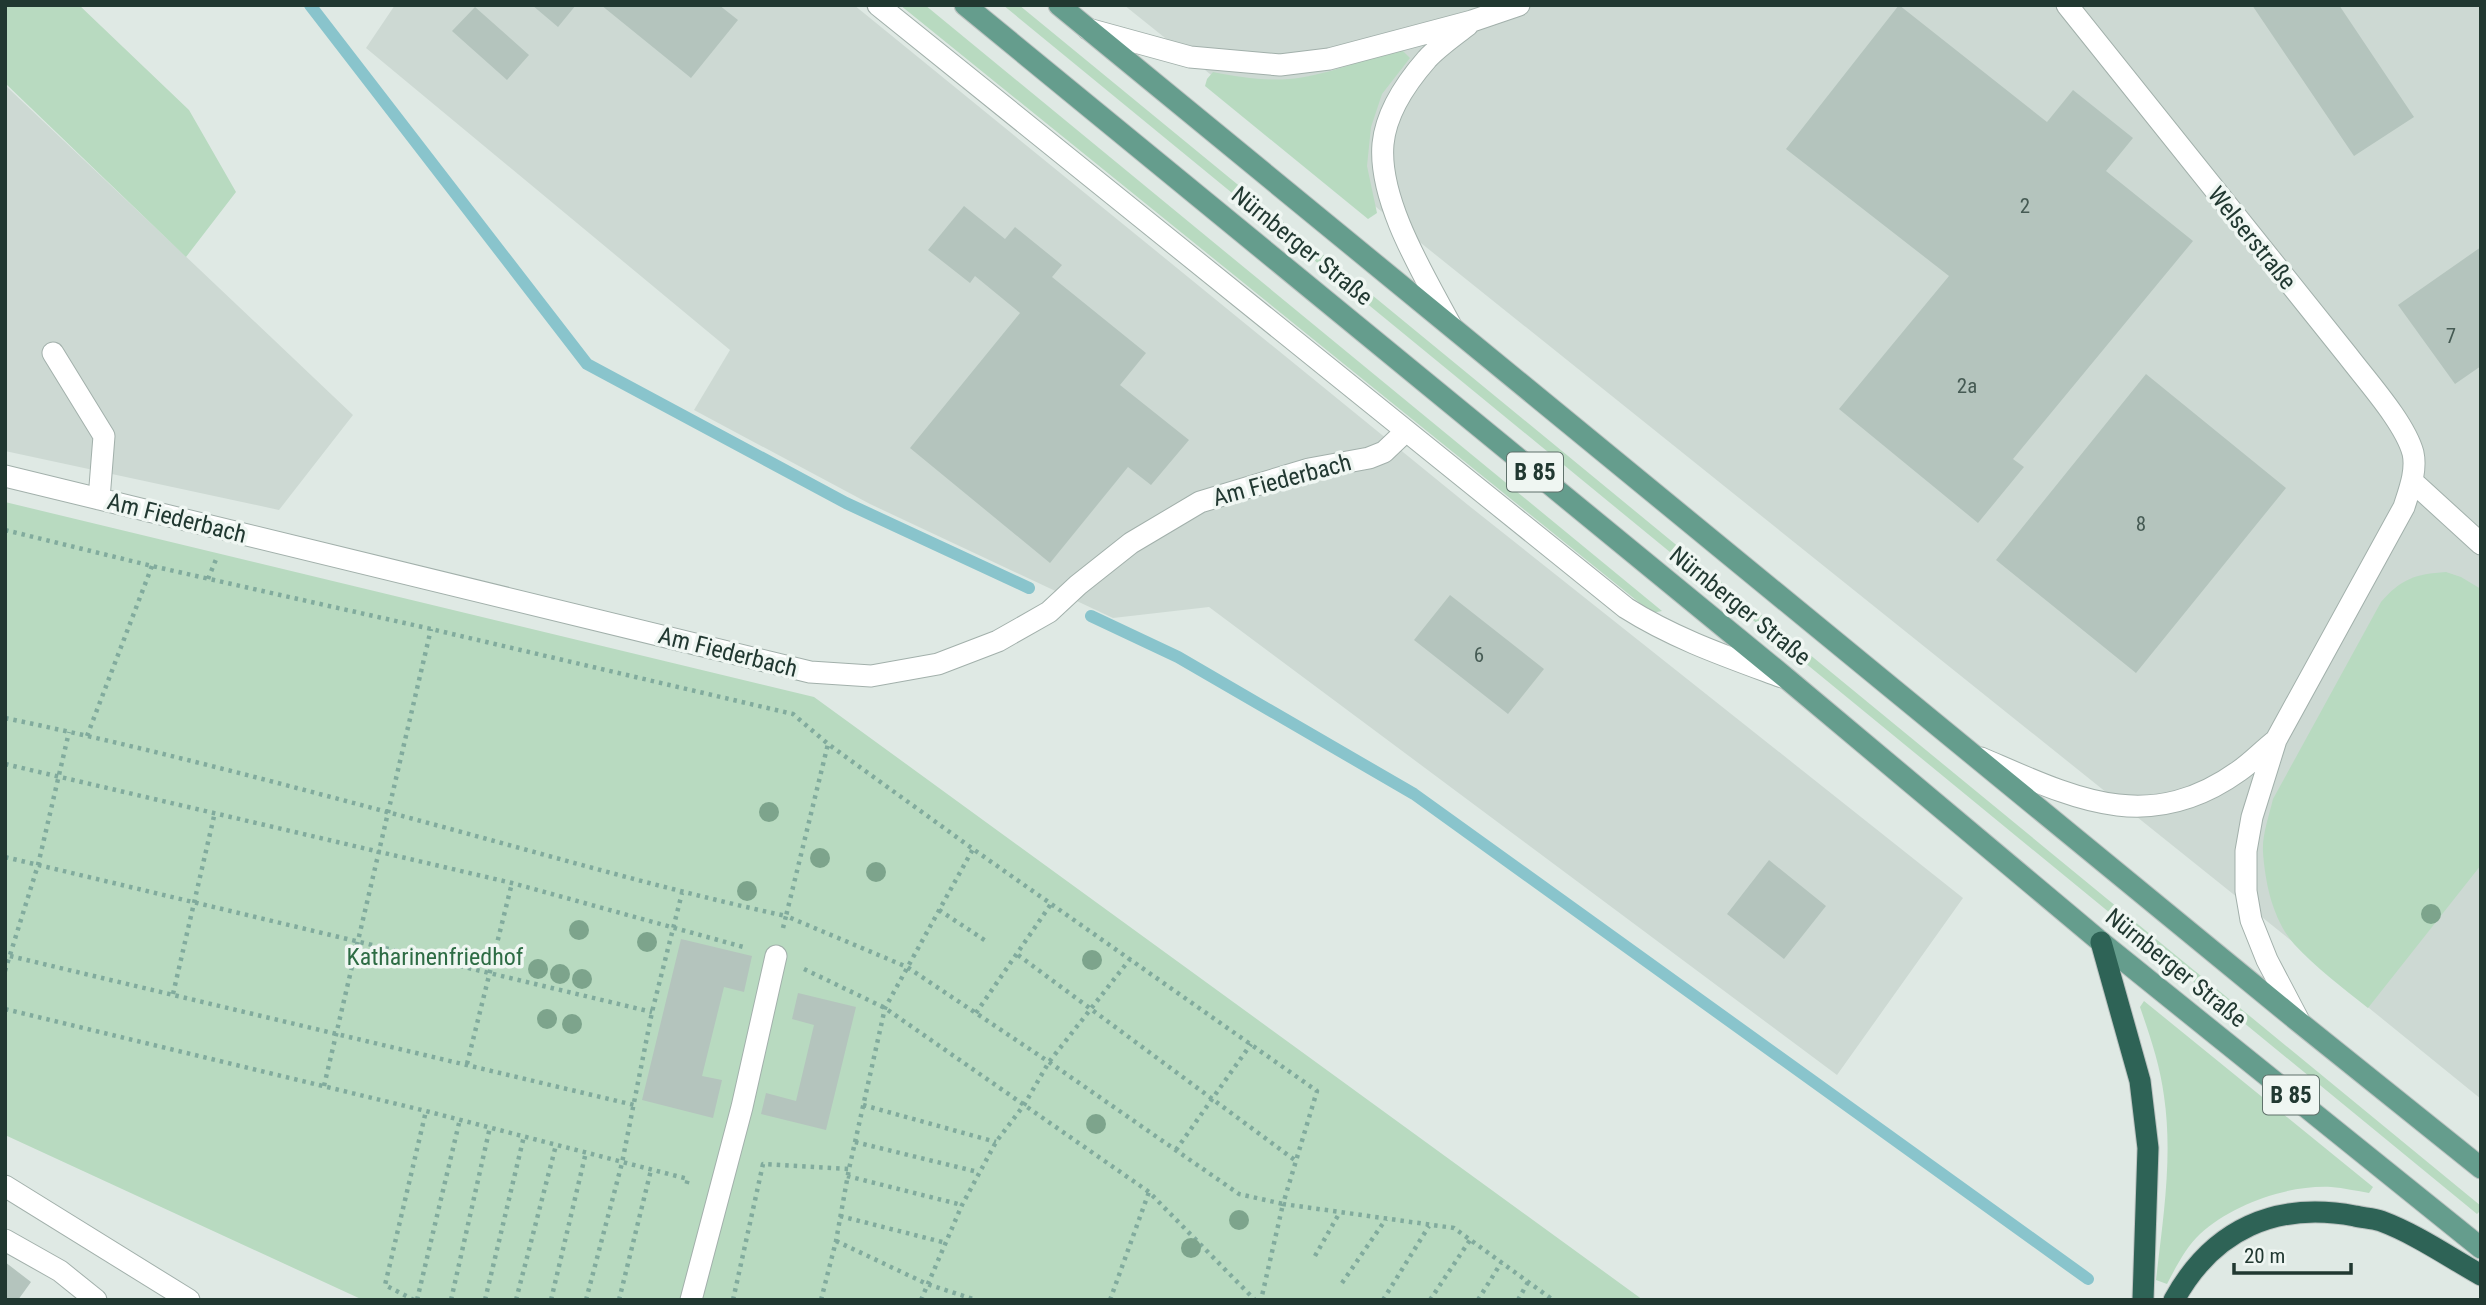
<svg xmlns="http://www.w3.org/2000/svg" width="2486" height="1305" font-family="'Roboto Condensed',sans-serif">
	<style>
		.built { fill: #cdd9d3 }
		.green { fill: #b8dac0 }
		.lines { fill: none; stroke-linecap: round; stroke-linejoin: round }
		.stream { stroke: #89c4cc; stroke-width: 12 }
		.building { fill: #b4c4bd }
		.minor-casing { stroke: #a2b0ab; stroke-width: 23 }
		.major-casing { stroke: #bcc3c1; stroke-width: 23 }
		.highway-casing { stroke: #bcc3c1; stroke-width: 23 }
		.path { stroke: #81ab9d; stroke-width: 4.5; stroke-dasharray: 3.5 5; stroke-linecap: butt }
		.minor { stroke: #fff; stroke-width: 21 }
		.major { stroke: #659d8d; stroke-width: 21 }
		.highway { stroke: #2e6356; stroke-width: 21 }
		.tree { fill: #7da48c }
		.labels { text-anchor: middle; stroke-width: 7; stroke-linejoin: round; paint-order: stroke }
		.number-label { font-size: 21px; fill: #465b54 }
		.shield { fill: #eff6f2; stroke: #5f716b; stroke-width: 2 }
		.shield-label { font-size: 23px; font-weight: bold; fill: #213831 }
		.street-label { font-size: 24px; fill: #213831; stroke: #eff6f2 }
		.park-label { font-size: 24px; fill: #2d6c44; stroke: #eff6f2 }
	</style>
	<rect width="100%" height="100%" fill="#dfe9e4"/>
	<path class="built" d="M395,5H854L1468,505L1963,898L1837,1075L1209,607L1113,618L870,504L694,410L730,350L366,48Z
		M1124,5H2481V1099L2321,969L2293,942Z
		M5,85L353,415L279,510L5,451Z"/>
	<path class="green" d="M5,5H79L189,110L236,192L186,257L5,83Z
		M900,5H925L1662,611L1652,613Z
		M1003,5H1019L2481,1206V1210L2477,1214Z
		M1399,47L1410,58L1382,94L1371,127L1367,166L1377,213L1368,219L1205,86L1207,79L1213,72C1238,77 1264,81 1289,79C1320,77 1370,59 1399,47Z
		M5,502L814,697L1643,1300H363L5,1135Z
		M2446,572L2461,577L2481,589V865L2368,1008C2343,988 2316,968 2294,944C2273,920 2265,883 2263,852C2262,835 2269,816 2273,799L2381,602C2401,579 2415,574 2446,572Z
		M2144,1001L2373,1187L2369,1193C2357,1191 2344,1188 2331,1187C2287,1185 2233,1204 2200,1234C2186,1247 2176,1267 2167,1284L2156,1280C2163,1219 2173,1157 2164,1096C2160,1065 2150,1036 2140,1007Z"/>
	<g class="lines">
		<path class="stream" d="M310,5L587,364L846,503L1029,588
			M1091,616L1178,657L1414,794L2088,1279"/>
	</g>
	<path class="building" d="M532,5H576L558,27Z
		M601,5H719L738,20L691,78Z
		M1899,5L2047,122L2073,90L2133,138L2106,171L2193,241L2013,459L2024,467L1978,523L1839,409L1949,276L1786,149Z
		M2252,5H2339L2414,117L2354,156Z
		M475,7L529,55L507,80L452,31Z
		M964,206L1005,239L1015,227L1062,265L1052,277L1146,353L1120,385L1189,440L1151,485L1128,467L1050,563L910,448L1020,313L975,276L970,283L928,250Z
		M2481,247V366L2455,384L2398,305Z
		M2146,374L2286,488L2136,673L1996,560Z
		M1450,595L1544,669L1508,714L1414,640Z
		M1769,860L1826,906L1784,959L1727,914Z
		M681,939L752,956L744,992L724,987L702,1076L722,1080L713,1118L642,1100Z
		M798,993L856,1007L826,1130L761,1114L766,1093L796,1101L814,1025L792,1019Z
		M5,1262L31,1282L18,1300H5Z"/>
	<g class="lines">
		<defs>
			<path id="minor" d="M878,5L1626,608C1675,639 1728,657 1782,677
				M2067,5L2348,356C2367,381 2405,423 2413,453C2417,471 2409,491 2404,507L2276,740L2252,817L2246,851V891L2251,920L2267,960L2299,1021
				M1088,29L1190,57L1280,65L1329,59L1472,21L1519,5
				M1450,324C1424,275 1378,201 1383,144C1386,112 1406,83 1427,59C1438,47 1454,36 1468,25
				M53,353L104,436L99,499
				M5,476L810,672L871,676L938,664L998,641L1049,612L1078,585L1131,543L1200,502L1309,469L1369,458L1384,452L1405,432
				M2412,481L2481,544
				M1981,758C2072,797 2147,837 2239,771C2252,762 2263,750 2276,740
				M5,1186L189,1300
				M5,1240L60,1271L96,1300
				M691,1300L742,1107L776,956"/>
			<path id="major" d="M965,5L1786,678L2101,942L2481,1248
				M1059,5L2299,1022L2481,1168"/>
			<path id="highway" d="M2101,942L2140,1081L2148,1148L2143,1300
				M2174,1300C2213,1229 2276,1201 2355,1216C2363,1218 2373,1218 2381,1221C2416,1234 2449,1257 2481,1275"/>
		</defs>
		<use href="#minor" class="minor-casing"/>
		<use href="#major" class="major-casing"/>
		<use href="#highway" class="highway-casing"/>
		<path class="path" d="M5,530L152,566L431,629L793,714L828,744L973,849L1317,1091L1283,1204L1454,1228L1553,1300
			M208,579L217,557
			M5,718C135,745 264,779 391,813C523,848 653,887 786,916L828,744
			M87,736L152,566
			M5,764L512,883L747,948
			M5,857L652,1012
			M939,910L986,941
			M783,928L786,916L907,967L1049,1062L1239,1194L1283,1204L1261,1300
			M1018,955L1296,1161
			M10,956L634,1105
			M804,969L885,1008L1149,1192L1255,1300
			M5,971L38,865L69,732
			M173,994L215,812
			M5,1009L426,1111L688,1179L686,1186
			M976,1013L1051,904
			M467,1064L512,883
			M324,1086L431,629
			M863,1105L996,1142
			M855,1142L978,1172
			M1176,1150L1251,1044
			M847,1176L962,1205
			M840,1216L946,1243
			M836,1241L927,1284L976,1300
			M1315,1256L1340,1212
			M1342,1283L1386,1219
			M414,1300L385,1285L426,1111
			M417,1300L460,1119
			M451,1300L490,1127
			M485,1300L524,1136
			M516,1300L556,1145
			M551,1300L586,1152
			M586,1300L622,1163L652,1012L682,893
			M619,1300L651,1170
			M733,1300L763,1164L849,1169
			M821,1300L836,1241L849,1169L885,1008L973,849
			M921,1300L962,1205L996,1142L1024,1105L1049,1062L1130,959
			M1110,1300L1149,1192
			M1383,1300L1429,1226
			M1430,1300L1470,1240
			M1478,1300L1501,1263
			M1518,1300L1528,1282"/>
		<use href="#minor" class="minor"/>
		<use href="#major" class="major"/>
		<use href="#highway" class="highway"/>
	</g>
	<g class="tree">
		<circle cx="769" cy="812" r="10"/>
		<circle cx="820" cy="858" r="10"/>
		<circle cx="876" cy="872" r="10"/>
		<circle cx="747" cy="891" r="10"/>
		<circle cx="2431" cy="914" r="10"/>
		<circle cx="579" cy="930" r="10"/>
		<circle cx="647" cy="942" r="10"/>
		<circle cx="1092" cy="960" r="10"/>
		<circle cx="538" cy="969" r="10"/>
		<circle cx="560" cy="974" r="10"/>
		<circle cx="582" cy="979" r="10"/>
		<circle cx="547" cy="1019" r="10"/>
		<circle cx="572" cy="1024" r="10"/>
		<circle cx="1096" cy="1124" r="10"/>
		<circle cx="1239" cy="1220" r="10"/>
		<circle cx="1191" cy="1248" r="10"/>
	</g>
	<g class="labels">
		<g class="number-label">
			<text x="2025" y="213">2</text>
			<text x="2451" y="343">7</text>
			<text x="1967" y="393">2a</text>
			<text x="2141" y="531">8</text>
			<text x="1479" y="662">6</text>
		</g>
		<g class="shield">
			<rect x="1507" y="452.5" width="56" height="39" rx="5"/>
			<rect x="2263" y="1075.5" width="56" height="39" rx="5"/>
		</g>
		<g class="shield-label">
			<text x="1535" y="480">B 85</text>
			<text x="2291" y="1103">B 85</text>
		</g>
		<g class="street-label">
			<text transform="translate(2252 238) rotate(51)" y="8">Welserstraße</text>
			<text transform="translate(1302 246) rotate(39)" y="8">Nürnberger Straße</text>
			<text transform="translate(1282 480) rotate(-15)" y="8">Am Fiederbach</text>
			<text transform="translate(177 518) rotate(14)" y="8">Am Fiederbach</text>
			<text transform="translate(1740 606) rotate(39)" y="8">Nürnberger Straße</text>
			<text transform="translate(728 652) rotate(14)" y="8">Am Fiederbach</text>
			<text transform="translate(2176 968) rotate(39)" y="8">Nürnberger Straße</text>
		</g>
		<g class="park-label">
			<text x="435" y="965">Katharinenfriedhof</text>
		</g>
	</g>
	<rect width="2486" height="1305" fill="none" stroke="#213831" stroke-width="14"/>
	<path d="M2234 1263v10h117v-10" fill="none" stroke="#213831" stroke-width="3.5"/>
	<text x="2244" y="1263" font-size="21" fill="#213831" stroke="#eff6f2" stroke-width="5" paint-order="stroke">20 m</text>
</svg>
